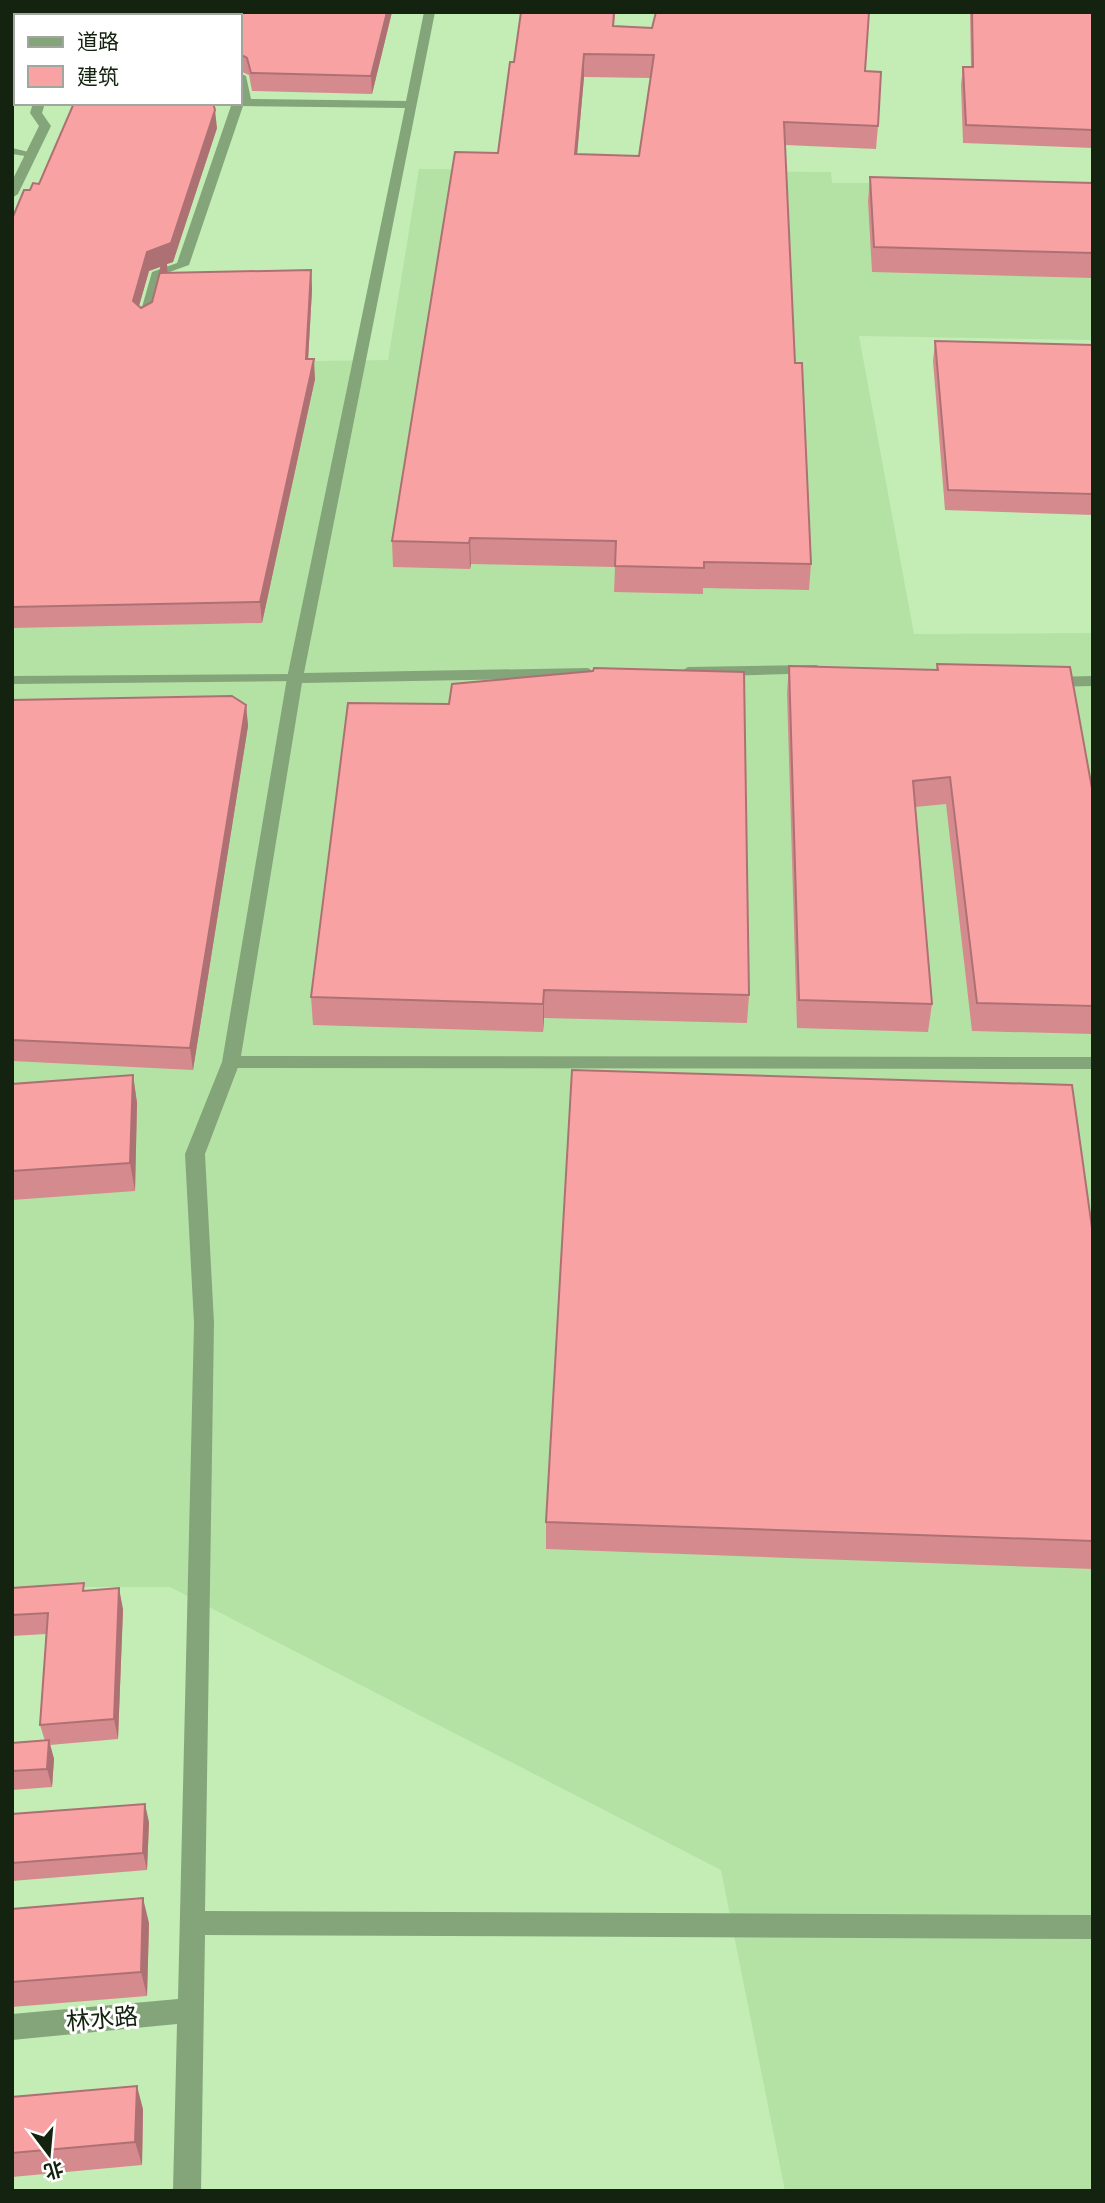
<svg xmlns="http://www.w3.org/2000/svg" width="1105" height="2203" font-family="'Libre Baskerville','Noto Sans SC',serif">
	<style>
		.built { fill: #b4e2a4 }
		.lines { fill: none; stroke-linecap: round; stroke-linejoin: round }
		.service { fill: #84a579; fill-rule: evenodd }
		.minor { fill: #84a579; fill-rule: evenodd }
		.wall { fill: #d58b8d; fill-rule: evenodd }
		.shaded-wall { fill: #ae7173 }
		.building { fill: #f8a2a4; stroke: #ae7173; stroke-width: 2; fill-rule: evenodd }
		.labels { text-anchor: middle; stroke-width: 6; stroke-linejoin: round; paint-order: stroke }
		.near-street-label { font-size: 24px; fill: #14230f; stroke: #fff }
	</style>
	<rect width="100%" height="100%" fill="#c3edb5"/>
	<path class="built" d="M419,169L831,172L832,183H1093V340L859,336L914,634L1093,633V2191H785L721,1870L170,1587H12V365L388,360Z"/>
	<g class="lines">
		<path class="service" d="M12,148L37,154L32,157L12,154Z
			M295,674L302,678L300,681L12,684V676Z
			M231,1056L1093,1057V1069L231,1068L222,1062Z"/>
		<path class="minor" d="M424,12H435L304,673L588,668L596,673L588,678L302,683L240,1062L205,1154L214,1323L205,1911L1093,1915V1939L205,1935L201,2191H173L177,2024L12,2040V2014L178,1999L194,1323L185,1154L222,1062L287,678L405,108L243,106L189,265L164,274L152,321L145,325L138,321L152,272L177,263L232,103H240V73L246,76L251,99L406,101Z
			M12,77H16V84H12Z
			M33,103H45L42,113L51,126L18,194L12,198V181L39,126L30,113Z
			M816,665L822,667L824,670L822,673L688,677L680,672L688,667Z
			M1093,676V686L1048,687L1040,682L1048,677Z"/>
	</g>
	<path class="wall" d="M12,12H392L372,94L252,91L249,75L240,71V16H16V75Z
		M521,12H615L614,26L865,71L878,126L876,149L785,145L795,363L811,564L809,590L703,588V594L614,592L615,567L471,564L470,569L393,567L392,541L498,153L514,62ZM584,77L651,78L639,156L577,154Z
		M970,12H1093V148L963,143L961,85L963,67H971Z
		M217,128L173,262L167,264L168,273L311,270L312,290L308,359L315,379L262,623L12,628V219L30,190L39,184ZM162,266L152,302L141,308L139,306L149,271Z
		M870,177L1093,183V278L872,272L868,201Z
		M935,341L1093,345V515L945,510L933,361Z
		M937,664L1093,794V1034L972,1031L946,804L915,807L932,1004L928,1032L797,1028L787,693L789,666L936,670Z
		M12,700L246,705L248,726L193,1070L12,1061Z
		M449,704L749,995L747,1023L544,1018L543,1032L313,1025L311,997Z
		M133,1075L137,1103L135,1191L12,1200V1084Z
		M1093,1235V1569L546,1549V1522Z
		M12,1588L86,1591L123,1609L118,1739L50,1745L54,1759L52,1787L12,1790V1743L45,1741L40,1725L46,1634L12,1636Z
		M12,1814L149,1822L147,1870L12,1881Z
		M12,1909L149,1923L147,1996L12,2007Z
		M12,2097L143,2109L142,2165L12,2177Z"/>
	<path class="shaded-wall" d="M387,12H392L372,94L371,76Z
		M584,54V77L575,178V154Z
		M12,57H16V75H12Z
		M215,110L217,128L173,262L167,264L168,275L161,273L163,266L149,271L135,320L133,301L147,252Z
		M311,270L312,290L307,379L306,359Z
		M314,359L315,379L262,623L260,602Z
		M470,538L471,564L470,569L469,543Z
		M246,705L248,726L193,1070L190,1048Z
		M544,990V1018L543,1032V1004Z
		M133,1075L137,1103L135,1191L130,1163Z
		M119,1588L123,1609L118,1739L114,1719Z
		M49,1740L54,1759L52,1787L47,1769Z
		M145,1804L149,1822L147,1870L143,1853Z
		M143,1898L149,1923L147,1996L141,1972Z
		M137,2086L143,2109L142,2165L135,2142Z"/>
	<path class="building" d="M12,12H387L371,76L251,73L247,58L240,54V16H16V22H13L16,39V57H12Z
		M521,12H614L613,26L652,28L656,12H869L865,71L881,72L878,126L784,122L795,363H802L811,564L704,562V568L615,566L616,541L470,538L469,543L392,541L455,152L498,153L510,62H514ZM584,54L654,55L639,156L575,154Z
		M972,12H1093V130L966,125L963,67H973Z
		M74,103H213L215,110L171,243L147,252L133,301L141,308L152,302L164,257L166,256L161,273L311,270L306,359H314L260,602L12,607V219L24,190H30L33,183L39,184Z
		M870,177L1093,183V253L874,247Z
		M935,341L1093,345V494L948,490Z
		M937,664L1070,667L1093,794V1006L977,1003L950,777L913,781L932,1004L799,1000L789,666L938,670Z
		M594,668L744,672L749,995L544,990L543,1004L311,997L348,703L449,704L452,684L593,671Z
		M232,696L246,705L190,1048L12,1040V700Z
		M572,1070L1072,1085L1093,1235V1541L546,1522Z
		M133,1075L130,1163L12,1171V1084Z
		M84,1583L83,1591L119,1588L114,1719L40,1725L48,1613L12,1615V1588Z
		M49,1740L47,1769L12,1771V1743Z
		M145,1804L143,1853L12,1863V1814Z
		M143,1898L141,1972L12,1982V1909Z
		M137,2086L135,2142L12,2153V2097Z"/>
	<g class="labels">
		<g class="near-street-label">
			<text transform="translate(102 2019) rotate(-5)" y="8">林水路</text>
		</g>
	</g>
	<rect width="1105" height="2203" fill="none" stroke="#14230f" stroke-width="28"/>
	<rect x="14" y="14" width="228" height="91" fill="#ffffff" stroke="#a1a79f" stroke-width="2"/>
	<rect x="28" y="37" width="35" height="10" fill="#84a579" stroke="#a1a79f" stroke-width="2"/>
	<text x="77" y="49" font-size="21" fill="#14230f">道路</text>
	<rect x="28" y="66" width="35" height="21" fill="#f8a2a4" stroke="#a1a79f" stroke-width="2"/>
	<text x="77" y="84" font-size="21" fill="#14230f">建筑</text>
	<g transform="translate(49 2154) rotate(164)" stroke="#ffffff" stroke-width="5" paint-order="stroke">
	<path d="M0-5L12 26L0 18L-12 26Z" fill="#14230f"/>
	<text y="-10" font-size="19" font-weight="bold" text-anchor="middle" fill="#14230f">北</text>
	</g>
</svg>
